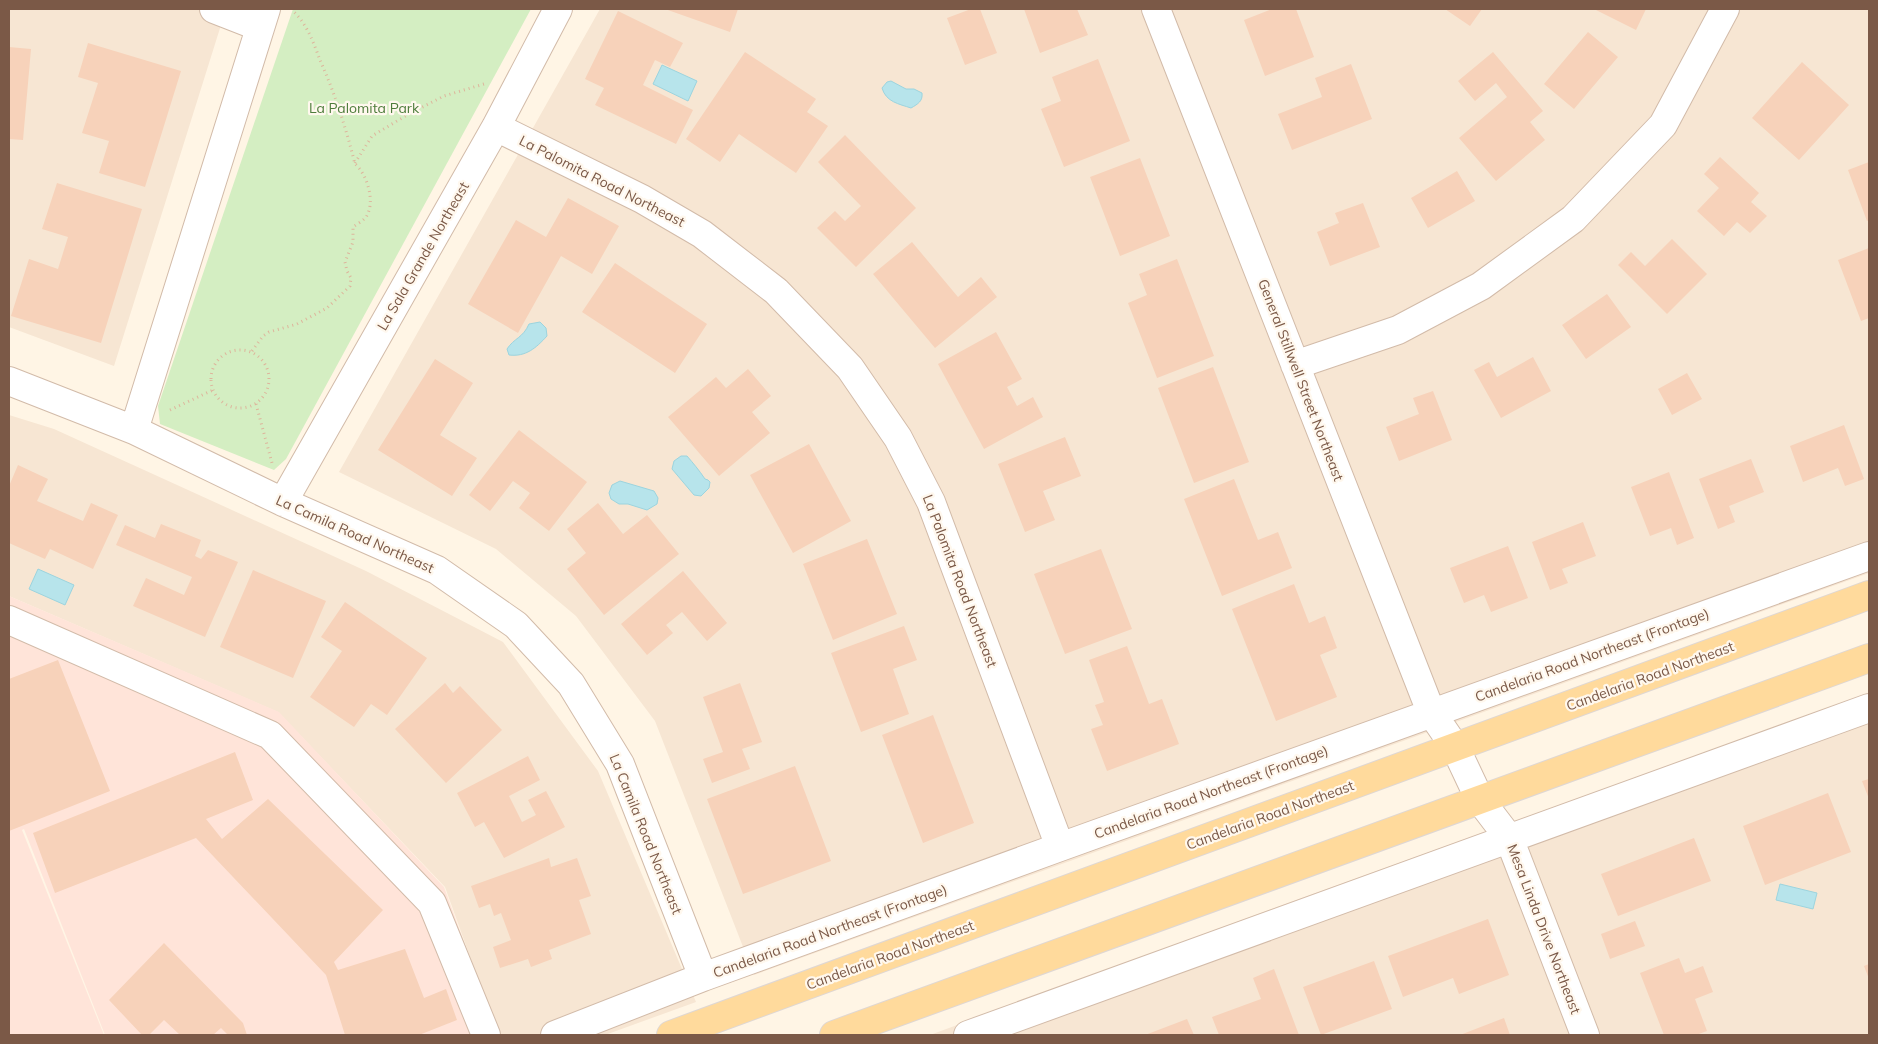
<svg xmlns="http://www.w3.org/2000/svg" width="1878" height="1044" font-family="Mulish,sans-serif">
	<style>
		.residential { fill: #f7e6d3 }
		.commercial { fill: #ffe4d9 }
		.green { fill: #d4eec2 }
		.water { fill: #b7e4eb; stroke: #9cd4de }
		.building { fill: #f7d2ba }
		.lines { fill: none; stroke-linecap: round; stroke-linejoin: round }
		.minor-casing { stroke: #d2bba9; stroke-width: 30 }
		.major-casing { stroke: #dfd7d3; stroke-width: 30 }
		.path { stroke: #ddb59c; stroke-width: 3; stroke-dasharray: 1 4; stroke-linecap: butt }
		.minor { stroke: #fff; stroke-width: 28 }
		.major { stroke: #ffda9c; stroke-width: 28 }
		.labels { text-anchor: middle; stroke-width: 4.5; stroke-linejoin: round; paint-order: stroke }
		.park-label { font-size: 14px; fill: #4e7c3b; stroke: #fff8ee }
		.street-label { font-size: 14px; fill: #7b5947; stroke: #fff8ee }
	</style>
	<rect width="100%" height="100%" fill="#fff5e5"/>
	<path class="residential" d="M9,9H226L114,366L9,327Z
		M600,9H1869V573L754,975L655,721L576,616L496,549L339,472Z
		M9,415L54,429L366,571L503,642L598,771L696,1002L605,1035H498L445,887L278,712L9,596Z
		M1869,693V1035H930L1296,900Z"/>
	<path class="commercial" d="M9,596L279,712L444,887L498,1035H105L24,829L22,830L104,1035H9Z"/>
	<path class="green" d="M293,9H531L286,459L274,470L160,424L158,406Z"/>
	<path class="water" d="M662,65L697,81L688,101L653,84Z
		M891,81L906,89H914L922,93C923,101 918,104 911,108C899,104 886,102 882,88L887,82Z
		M540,322L546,328L547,336C536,348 526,357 509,355L507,349C514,338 523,338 529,324Z
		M681,456H687C693,463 699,470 705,479L708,480L710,482L709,488L701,496L694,495L672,469L674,461Z
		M620,481L654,491L658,498L657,504L647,510L628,504H619L611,499L609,493L612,485Z
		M38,569L74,585L65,605L29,589Z
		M1780,884L1817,893L1813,909L1776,900Z"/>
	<path class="building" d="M665,9H738L730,32Z
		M971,9H980L997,53L965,65L947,18Z
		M1024,9H1077L1088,35L1040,53Z
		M1272,9H1296L1314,57L1265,76L1244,20Z
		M1445,9H1482L1470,26Z
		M1594,9H1646L1636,30Z
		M618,11L683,43L670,67L655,60L643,85L693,110L676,144L595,105L604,88L585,79Z
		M1588,32L1618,57L1574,109L1544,84Z
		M88,43L181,71L145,187L99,173L109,141L82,133L98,83L78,77Z
		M9,47L31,49L23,140L9,139Z
		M745,52L816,99L807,112L828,126L796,173L739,134L720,162L686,139Z
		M1493,52L1543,111L1530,122L1545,140L1496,181L1459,138L1507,97L1496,83L1475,101L1458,81Z
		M1098,59L1130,141L1064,167L1041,109L1061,101L1052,77Z
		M1802,62L1849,105L1799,160L1752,118Z
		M1351,64L1372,119L1292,150L1278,114L1322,97L1315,78Z
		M845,135L916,208L856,267L817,228L835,211L845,221L861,206L818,162Z
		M1720,157L1759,193L1751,202L1767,216L1750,233L1737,222L1724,236L1697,211L1719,188L1704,174Z
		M1140,158L1170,236L1120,256L1090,177Z
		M1869,162V220L1867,221L1848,170Z
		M1457,171L1475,201L1428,228L1411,198Z
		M57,183L142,209L101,343L11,316L29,259L58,269L68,237L42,229Z
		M568,198L619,226L592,274L561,256L518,333L468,304L516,220L546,237Z
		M1363,203L1380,247L1330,266L1317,232L1339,223L1335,213Z
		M1672,239L1707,274L1667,314L1618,265L1631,252L1645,266Z
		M912,242L958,297L981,277L997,297L935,348L873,274Z
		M1869,248V318L1861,321L1838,260Z
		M1177,259L1214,356L1157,378L1128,303L1147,295L1139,274Z
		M615,263L707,324L675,373L582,312Z
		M1607,294L1631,327L1586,359L1562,325Z
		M996,332L1022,379L1007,387L1017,406L1033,397L1043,417L984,449L938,364Z
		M1533,357L1551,391L1501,418L1474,370L1489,362L1497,377Z
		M435,359L473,383L440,435L477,458L452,496L378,450Z
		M1213,367L1249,462L1194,483L1158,388Z
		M748,369L771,396L752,412L770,433L719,476L668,417L716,377L726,388Z
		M1687,373L1702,399L1672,415L1658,389Z
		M1433,391L1452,440L1399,461L1386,427L1419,414L1413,398Z
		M1844,425L1864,479L1845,486L1838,468L1803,482L1790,446Z
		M519,430L587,482L549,531L519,508L530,493L513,481L490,511L469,495Z
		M1065,437L1081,476L1043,491L1055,520L1025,532L998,464Z
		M809,444L851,521L793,553L750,475Z
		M1751,459L1764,492L1729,506L1735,522L1718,529L1699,479Z
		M18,465L48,479L37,501L83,521L91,503L118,515L93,569L50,549L45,559L9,543V486Z
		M1669,472L1694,538L1677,545L1671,528L1650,536L1631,487Z
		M1234,479L1258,540L1278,532L1292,568L1222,596L1184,499Z
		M598,503L623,534L647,515L679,554L604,615L567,569L586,553L567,529Z
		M1583,522L1596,556L1562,569L1568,583L1550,590L1532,542Z
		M161,524L201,540L195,556L201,559L208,550L238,562L205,637L133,606L146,578L184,595L192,577L116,545L125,525L155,538Z
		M867,539L897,614L833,640L803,564Z
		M1508,546L1528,598L1491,612L1484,595L1464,603L1450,568Z
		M1101,549L1132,629L1065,654L1034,574Z
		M253,570L326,601L293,678L220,647Z
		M683,571L727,623L707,641L682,612L666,625L673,633L647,655L621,624Z
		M1294,584L1309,623L1325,616L1337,648L1320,655L1337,697L1276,721L1232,609Z
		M345,602L427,658L387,715L371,704L354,727L310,697L342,651L321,637Z
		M904,626L917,660L893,669L909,714L861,732L831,653Z
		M1127,646L1149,704L1162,699L1179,744L1107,771L1091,729L1103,725L1095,705L1104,702L1089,660Z
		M58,660L110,791L9,831V679Z
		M445,683L453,693L460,686L502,730L446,783L395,729Z
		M740,683L762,742L742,749L750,769L712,783L703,759L723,752L703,697Z
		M933,715L974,823L923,843L882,735Z
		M235,752L253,800L206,819L222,839L268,799L383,910L334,962L338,970L405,949L424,998L446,989L457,1020L419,1035H345L326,975L196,838L55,893L33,833Z
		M528,756L540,780L509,796L522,822L536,815L528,800L546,791L565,827L504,858L484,822L475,827L457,793Z
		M795,766L831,861L743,894L707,799Z
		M1869,779V799L1862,781Z
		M1828,793L1851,852L1765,885L1743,826Z
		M1694,838L1711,881L1618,916L1601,874Z
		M549,858L551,867L577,858L591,896L579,900L591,934L549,950L552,959L531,967L528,959L500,968L493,947L511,940L501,913L494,916L490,904L479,908L471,886Z
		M1488,919L1509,975L1459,994L1453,978L1403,997L1388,956Z
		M1635,921L1645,946L1610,959L1601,934Z
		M164,943L243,1023L247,1035H228L221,1028L213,1035H180L164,1020L149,1035H142L109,1000Z
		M1679,958L1685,973L1703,966L1713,992L1695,999L1707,1031L1696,1035H1664L1640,973Z
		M1374,961L1392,1009L1321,1035L1303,987Z
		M1869,964V979L1864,966Z
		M1274,969L1299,1035H1219L1212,1017L1261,999L1253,978Z
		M1504,1018L1510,1035H1460Z
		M1187,1019L1194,1035H1145Z"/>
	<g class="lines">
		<defs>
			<path id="minor" d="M214,9L260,27
				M1156,9L1431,712L1455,747L1480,800L1509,838L1585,1035
				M496,127L642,199L702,234L776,291L850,368L898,438L931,502L1060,847
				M1295,365L1398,330L1481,286L1573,219L1663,125L1725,9
				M9,381L134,430L283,502L437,570L516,625L571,684L620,764L703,977
				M134,430L266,9
				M283,502L496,127L558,9
				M9,620L270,735L432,903L486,1035
				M555,1035L703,977L1060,847L1869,556
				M968,1035L1869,708"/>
			<path id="major" d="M671,1035L1869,595
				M834,1035L1869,658"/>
		</defs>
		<use href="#minor" class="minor-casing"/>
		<use href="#major" class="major-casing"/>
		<path class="path" d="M355,163L372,136L407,115L444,96L484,84
			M211 379a29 29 0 1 1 58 0a29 29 0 1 1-58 0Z
			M252,351L263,336L269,332L297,324L327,308L350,286L351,278L347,271L345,262L353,242V227C357,224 363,221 366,217C376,202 367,174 355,164C346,128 335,94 320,60C314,44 307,24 294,12
			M256,404L272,463
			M170,410L213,390"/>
		<use href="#minor" class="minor"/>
		<use href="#major" class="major"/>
	</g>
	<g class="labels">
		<g class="park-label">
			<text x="364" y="113">La Palomita Park</text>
		</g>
		<g class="street-label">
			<text transform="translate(602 181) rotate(27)" y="5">La Palomita Road Northeast</text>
			<text transform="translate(423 256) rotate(-60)" y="5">La Sala Grande Northeast</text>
			<text transform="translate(1301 380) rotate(69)" y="5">General Stillwell Street Northeast</text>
			<text transform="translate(355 534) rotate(24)" y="5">La Camila Road Northeast</text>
			<text transform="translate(960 581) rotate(69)" y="5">La Palomita Road Northeast</text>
			<text transform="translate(1592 655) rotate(-20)" y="5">Candelaria Road Northeast (Frontage)</text>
			<text transform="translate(1650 676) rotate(-20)" y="5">Candelaria Road Northeast</text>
			<text transform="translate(1211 792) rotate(-20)" y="5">Candelaria Road Northeast (Frontage)</text>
			<text transform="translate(1270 815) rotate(-20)" y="5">Candelaria Road Northeast</text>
			<text transform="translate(646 834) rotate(68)" y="5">La Camila Road Northeast</text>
			<text transform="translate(1544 929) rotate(69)" y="5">Mesa Linda Drive Northeast</text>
			<text transform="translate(830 931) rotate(-20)" y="5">Candelaria Road Northeast (Frontage)</text>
			<text transform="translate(890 955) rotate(-20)" y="5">Candelaria Road Northeast</text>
		</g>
	</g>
	<rect width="1878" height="1044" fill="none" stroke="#7b5947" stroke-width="20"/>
</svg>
